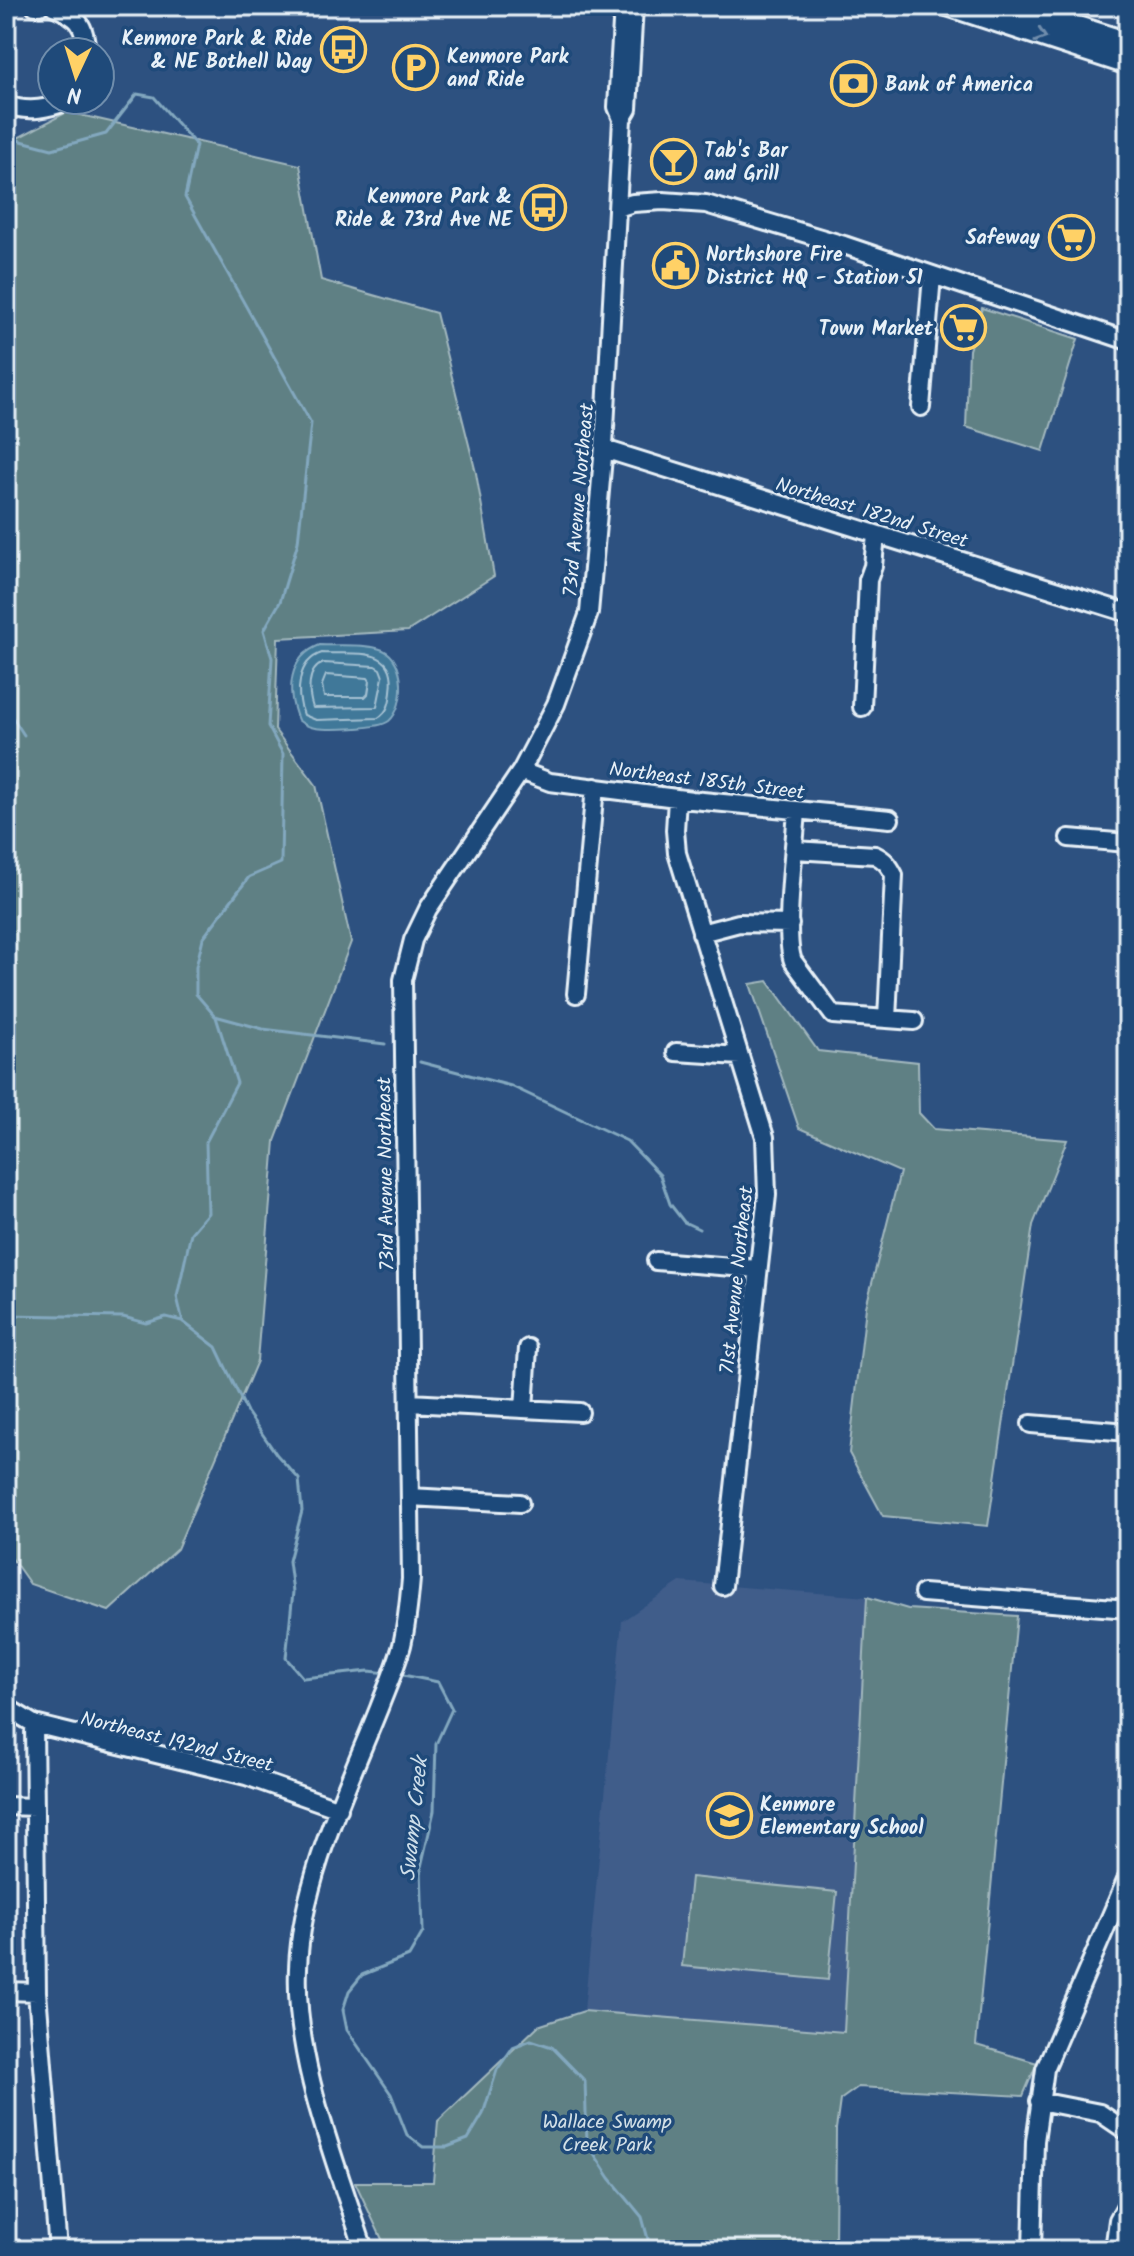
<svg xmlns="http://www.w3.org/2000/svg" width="1134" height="2256" font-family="Kalam,sans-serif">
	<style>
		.built { fill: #415d8a }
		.green { fill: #5e8084; stroke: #a3b8be; stroke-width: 2 }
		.water { fill: #407899; stroke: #83a8bf; stroke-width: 2 }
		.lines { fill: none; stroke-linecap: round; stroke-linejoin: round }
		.shore { stroke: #a5c1d2; stroke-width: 2 }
		.stream { stroke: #83a8bf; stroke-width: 3 }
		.minor-casing { stroke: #e8f1f8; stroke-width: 22 }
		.major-casing { stroke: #e8f1f8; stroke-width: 26 }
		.minor { stroke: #1f4a7a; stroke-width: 16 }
		.major { stroke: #1f4a7a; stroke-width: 20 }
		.oneway { stroke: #6f8dac }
		.labels { text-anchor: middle; stroke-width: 7; stroke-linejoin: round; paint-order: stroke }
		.poi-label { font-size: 20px; font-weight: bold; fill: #e8f1f8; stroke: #1f4a7a; text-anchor: start }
		.street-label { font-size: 20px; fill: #e8f1f8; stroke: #1f4a7a }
		.park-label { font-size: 20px; fill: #d3e0e7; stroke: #1f4a7a }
		.water-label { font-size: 22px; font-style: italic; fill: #cfdfea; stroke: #1f4a7a }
	</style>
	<rect width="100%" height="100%" fill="#2d5180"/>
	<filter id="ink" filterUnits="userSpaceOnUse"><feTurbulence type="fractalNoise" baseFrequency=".0125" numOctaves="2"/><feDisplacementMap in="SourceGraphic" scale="16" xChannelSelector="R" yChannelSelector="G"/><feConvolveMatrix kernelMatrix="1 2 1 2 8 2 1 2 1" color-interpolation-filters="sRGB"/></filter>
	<g filter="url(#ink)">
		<path class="built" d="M680,1582L867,1597L845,2033L584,2011L622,1621Z"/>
		<path class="green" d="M67,112L300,165L321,280L436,313L476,473L494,576L408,631L278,638L275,730L316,785L351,942L275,1141L257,1361L177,1549L109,1611L30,1584L6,1550V144Z
			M982,308L1078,339L1043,451L966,427L969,350Z
			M768,981L818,1051L918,1062L919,1113L934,1129L1067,1140L1033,1225L988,1526L883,1516L849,1453L866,1307L900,1172L799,1128L750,984Z
			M867,1597L908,1609L1017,1616L976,2045L1037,2063L1023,2096L858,2087L840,2100L836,2129L835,2250H387L355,2182H433L438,2121L538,2026L584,2011L844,2032Z
			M691,1877L837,1892L828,1980L682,1966Z"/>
		<path class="water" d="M320,645C339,646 366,643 383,650C406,660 406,706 389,721C379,729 328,730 315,728C308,727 303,724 298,720C286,691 288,657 320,645Z"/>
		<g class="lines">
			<path class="shore" d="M322,653C355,655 398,645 391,691C390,703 388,712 378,718L316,720L304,715C295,693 297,661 322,653Z
				M324,663L375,666L380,669L383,677L377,707L313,708C308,693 306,669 324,663Z
				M326,675L368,678L370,681L368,694L365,697H324L322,685Z"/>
			<path class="stream" d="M6,137L52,149L106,134L137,94L154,97L196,145L185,197L311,423L298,542L280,602L264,630L272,658L268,726L283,754L281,863L249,877L203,938L196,967V994L215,1016L263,1029L385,1044
				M6,696L9,712L24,735
				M420,1062L511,1086L627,1141L660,1175L670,1204L684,1222L699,1229
				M6,1315L123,1317L146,1323L166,1317L182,1321L216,1347L247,1412L277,1455L299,1479L302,1511L289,1561L293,1592L286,1658L303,1678L369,1671L387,1673
				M183,1322L177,1297L191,1233L208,1213L206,1142L237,1083L216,1017
				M398,1674L438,1682L452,1709L436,1744L434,1811L421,1867L423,1932L409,1956L362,1975L349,1991L343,2010L347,2030L391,2094L407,2135L423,2147H447L468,2139L483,2114L497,2070L513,2047L531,2040L552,2047L585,2081L587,2143L610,2178L642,2217L651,2250"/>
			<defs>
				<path id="minor" d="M35,6H40
					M53,6C79,18 84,22 87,52
					M6,104C28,114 50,108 71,100
					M622,119L628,109L634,6
					M617,208L633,203L663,201L706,204L844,245L1128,341
					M921,407L932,276
					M604,449L1128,613
					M862,707L868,580L873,566L876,535
					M521,771L550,782L692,800L890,819
					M677,799L675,830L677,853L765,1137L767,1195L723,1586
					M797,811C795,843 783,936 793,961L833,1015L914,1021
					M1069,838L1128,843
					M795,850L875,855C885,860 889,865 894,875L887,1019
					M701,933L739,923L790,924
					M576,994L595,787
					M676,1052L740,1056
					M656,1261L758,1269
					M409,1403L580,1412
					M524,1409L528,1348
					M1031,1424L1128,1432
					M410,1497L520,1503
					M923,1593L1128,1609
					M6,1707L34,1724L246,1776L339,1809
					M34,1724L37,1992L58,2250
					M6,1806L35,1807
					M6,1991L37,1992
					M1039,2101L1100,2113L1128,2132
					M364,2250C336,2161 294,2062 298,1968C301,1881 347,1788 379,1708C387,1687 396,1667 402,1645C407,1623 409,1602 411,1579L403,980L413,940L428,909L521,771L542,731L556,704L589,613L604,446L622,119L617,107L623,6
					M1032,2250L1035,2141L1045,2069L1128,1876
					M1114,2250L1118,2220L1128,2202"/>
				<path id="major" d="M950,6L1128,64
					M1011,6L1128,43"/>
			</defs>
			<use href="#minor" class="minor-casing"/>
			<use href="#major" class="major-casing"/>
			<use href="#minor" class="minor"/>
			<use href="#major" class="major"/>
		</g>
		<defs><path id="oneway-chevron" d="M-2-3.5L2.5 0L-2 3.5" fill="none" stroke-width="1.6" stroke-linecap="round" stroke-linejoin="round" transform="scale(2)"/></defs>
		<use class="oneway" href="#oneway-chevron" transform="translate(1041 36) rotate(18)"/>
	</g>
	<defs>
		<symbol id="bus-ring" viewBox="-11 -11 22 22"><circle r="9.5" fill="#1f4a7a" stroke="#ffd166" stroke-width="1.5"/><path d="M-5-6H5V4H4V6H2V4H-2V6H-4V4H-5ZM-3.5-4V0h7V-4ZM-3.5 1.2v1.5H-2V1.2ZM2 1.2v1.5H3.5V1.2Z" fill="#ffd166"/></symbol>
		<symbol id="parking-ring" viewBox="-11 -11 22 22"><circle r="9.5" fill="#1f4a7a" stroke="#ffd166" stroke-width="1.5"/><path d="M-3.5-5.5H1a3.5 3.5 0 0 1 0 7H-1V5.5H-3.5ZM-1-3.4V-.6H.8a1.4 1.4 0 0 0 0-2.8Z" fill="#ffd166"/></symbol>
		<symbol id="bank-ring" viewBox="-11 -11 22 22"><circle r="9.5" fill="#1f4a7a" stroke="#ffd166" stroke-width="1.5"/><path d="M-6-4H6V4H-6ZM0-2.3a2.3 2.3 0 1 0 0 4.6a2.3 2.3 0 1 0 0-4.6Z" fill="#ffd166"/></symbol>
		<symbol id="bar-ring" viewBox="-11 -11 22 22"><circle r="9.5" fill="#1f4a7a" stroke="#ffd166" stroke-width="1.5"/><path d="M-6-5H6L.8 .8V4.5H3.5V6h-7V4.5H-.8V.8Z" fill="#ffd166"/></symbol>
		<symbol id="supermarket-ring" viewBox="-11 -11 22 22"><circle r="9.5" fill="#1f4a7a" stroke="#ffd166" stroke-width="1.5"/><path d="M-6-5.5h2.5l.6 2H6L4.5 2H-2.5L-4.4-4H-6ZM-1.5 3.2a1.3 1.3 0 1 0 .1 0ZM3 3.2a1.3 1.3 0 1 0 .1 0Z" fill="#ffd166"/></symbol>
		<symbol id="civic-ring" viewBox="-11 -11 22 22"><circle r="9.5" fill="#1f4a7a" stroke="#ffd166" stroke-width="1.5"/><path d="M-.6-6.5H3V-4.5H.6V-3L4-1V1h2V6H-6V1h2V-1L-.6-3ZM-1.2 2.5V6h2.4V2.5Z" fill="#ffd166"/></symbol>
		<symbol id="school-ring" viewBox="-11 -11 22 22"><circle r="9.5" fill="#1f4a7a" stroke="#ffd166" stroke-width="1.5"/><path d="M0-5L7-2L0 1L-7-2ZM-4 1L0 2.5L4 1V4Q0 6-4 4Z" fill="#ffd166"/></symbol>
	</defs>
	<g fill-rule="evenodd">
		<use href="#bus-ring" x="318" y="24" width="51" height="51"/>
		<use href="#parking-ring" x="390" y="42" width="51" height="51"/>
		<use href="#bank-ring" x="828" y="58" width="51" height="51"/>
		<use href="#bar-ring" x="648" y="136" width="51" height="51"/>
		<use href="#bus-ring" x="518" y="182" width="51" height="51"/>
		<use href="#supermarket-ring" x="1046" y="212" width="51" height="51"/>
		<use href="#civic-ring" x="650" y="240" width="51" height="51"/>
		<use href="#supermarket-ring" x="938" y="302" width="51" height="51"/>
		<use href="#school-ring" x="704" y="1790" width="51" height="51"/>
	</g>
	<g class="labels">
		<g class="poi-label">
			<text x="312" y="45" text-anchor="end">Kenmore Park &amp; Ride<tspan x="312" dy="23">&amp; NE Bothell Way</tspan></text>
			<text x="447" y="63">Kenmore Park<tspan x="447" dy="23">and Ride</tspan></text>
			<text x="885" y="91">Bank of America</text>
			<text x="704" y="157">Tab's Bar<tspan x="704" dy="23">and Grill</tspan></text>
			<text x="512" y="203" text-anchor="end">Kenmore Park &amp;<tspan x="512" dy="23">Ride &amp; 73rd Ave NE</tspan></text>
			<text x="1040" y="244" text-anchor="end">Safeway</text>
			<text x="706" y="261">Northshore Fire<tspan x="706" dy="23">District HQ - Station 51</tspan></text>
			<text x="933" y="335" text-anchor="end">Town Market</text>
			<text x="760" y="1811">Kenmore<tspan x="760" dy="23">Elementary School</tspan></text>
		</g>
		<g class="street-label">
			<text transform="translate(578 500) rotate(-85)" y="7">73rd Avenue Northeast</text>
			<text transform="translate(872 512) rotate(17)" y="7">Northeast 182nd Street</text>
			<text transform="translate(707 780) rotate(7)" y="7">Northeast 185th Street</text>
			<text transform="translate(385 1174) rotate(-91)" y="7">73rd Avenue Northeast</text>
			<text transform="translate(736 1280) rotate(-84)" y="7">71st Avenue Northeast</text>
			<text transform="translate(177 1741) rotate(14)" y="7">Northeast 192nd Street</text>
		</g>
		<g class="park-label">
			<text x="607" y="2128">Wallace Swamp<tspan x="607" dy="23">Creek Park</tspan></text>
		</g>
		<g class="water-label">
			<text transform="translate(413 1819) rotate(-84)" y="8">Swamp Creek</text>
		</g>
	</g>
	<rect width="1134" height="2256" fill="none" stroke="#1f4a7a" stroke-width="32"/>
	<rect x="16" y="16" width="1102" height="2224" fill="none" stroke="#e8f1f8" stroke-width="3" filter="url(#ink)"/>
	<g transform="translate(76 76) rotate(184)"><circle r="38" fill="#1f4a7a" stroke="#6f8dac" stroke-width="2"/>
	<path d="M0-6L14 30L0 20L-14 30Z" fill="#ffd166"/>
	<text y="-12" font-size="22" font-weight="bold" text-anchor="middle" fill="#e8f1f8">N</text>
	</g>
</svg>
